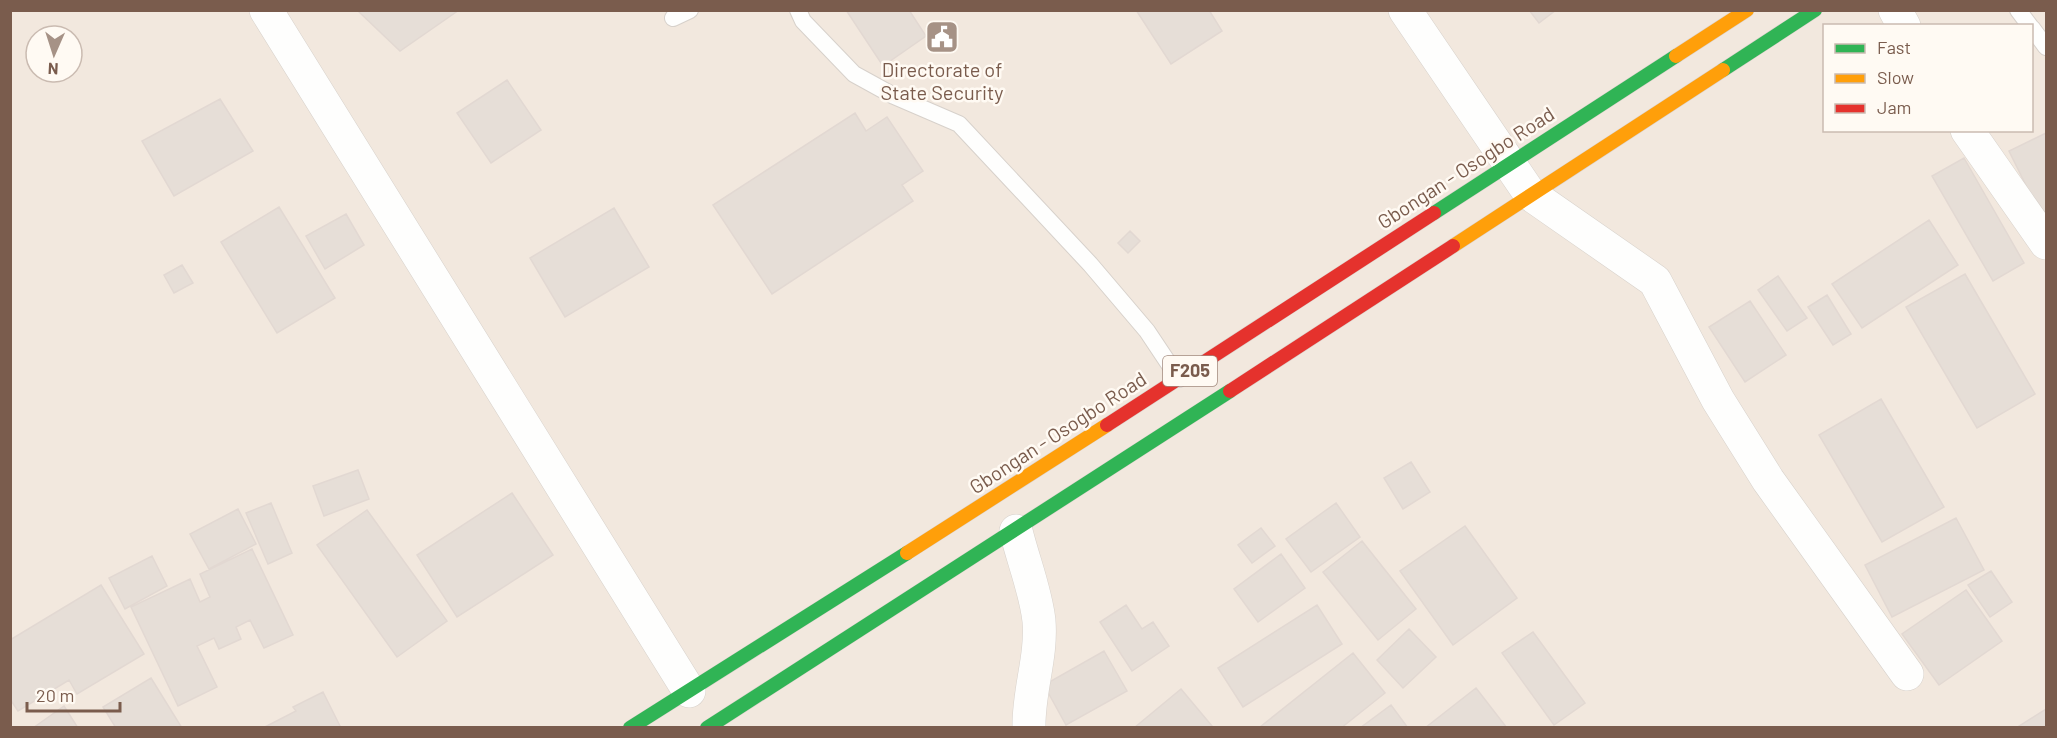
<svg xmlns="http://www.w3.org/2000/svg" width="2057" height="738" font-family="Barlow,sans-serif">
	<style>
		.residential { fill: #f2e8de; fill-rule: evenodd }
		.building { fill: #e6ded7; stroke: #e2d8d2; stroke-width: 1.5 }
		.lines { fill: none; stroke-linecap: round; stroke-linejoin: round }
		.lane-casing { stroke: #d7d1cb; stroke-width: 18 }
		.street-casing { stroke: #d7d1cb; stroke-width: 34 }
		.fast-casing { stroke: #dad1cc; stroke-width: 15 }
		.slow-casing { stroke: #dad1cc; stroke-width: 15 }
		.jam-casing { stroke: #dad1cc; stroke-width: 15 }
		.lane { stroke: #fefefd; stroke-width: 16 }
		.street { stroke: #fefefd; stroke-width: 33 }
		.fast { stroke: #30b455; stroke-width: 14 }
		.slow { stroke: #ff9f0a; stroke-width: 14 }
		.jam { stroke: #e5322d; stroke-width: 14 }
		.labels { text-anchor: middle; stroke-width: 5; stroke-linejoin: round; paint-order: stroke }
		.shield { fill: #fffaf3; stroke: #a28b7f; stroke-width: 1.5 }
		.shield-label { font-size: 18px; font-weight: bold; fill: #7a5c4d }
		.poi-label { font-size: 20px; fill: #7a5c4d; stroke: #fffaf3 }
		.street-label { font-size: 20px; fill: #7a5c4d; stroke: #fffaf3 }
	</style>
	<rect width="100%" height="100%" fill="#f9f5f0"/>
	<path class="residential" d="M11,11H2046V727H11ZM1824,26H2032V130H1824ZM36,36H72V72H36Z"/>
	<path class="building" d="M357,10H459L400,51Z
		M846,10H909L926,36L883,66Z
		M1136,10H1209L1222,31L1171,64Z
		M1529,10H1556L1539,23Z
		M507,80L541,130L491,163L457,113Z
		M220,99L253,151L174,196L142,141Z
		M855,113L866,131L887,117L923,171L902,185L913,201L772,294L713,205Z
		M2046,133V226L2009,151Z
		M1964,158L2024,263L1993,281L1932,176Z
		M279,207L335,298L277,333L221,242Z
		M614,208L649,267L565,317L530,258Z
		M346,214L364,245L325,269L306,236Z
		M1929,220L1958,265L1862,328L1832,284Z
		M1130,231L1140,241L1128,253L1118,243Z
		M182,265L193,283L174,293L164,275Z
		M1965,274L2035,394L1977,428L1906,307Z
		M1778,276L1807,318L1787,331L1758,290Z
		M1827,295L1851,334L1833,345L1808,307Z
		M1750,301L1786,355L1745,382L1709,327Z
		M1881,399L1944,507L1882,542L1819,435Z
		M1411,462L1430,492L1403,509L1384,478Z
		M358,470L369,499L324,516L313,486Z
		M512,493L553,555L457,617L417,555Z
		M271,503L292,553L268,564L246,513Z
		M1336,503L1360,537L1311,572L1286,539Z
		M238,509L256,544L209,569L190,534Z
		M367,510L447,621L397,657L317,545Z
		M1956,518L1984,570L1892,617L1865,565Z
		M1465,526L1517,598L1453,645L1400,571Z
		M1261,528L1275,546L1252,563L1238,545Z
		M1362,541L1416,609L1378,640L1323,572Z
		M252,549L293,635L264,648L250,620L236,627L241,639L219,649L214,638L197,646L217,687L178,706L131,607L190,579L200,602L210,597L200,574Z
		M1281,554L1305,588L1258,622L1234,589Z
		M152,556L167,586L125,609L109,578Z
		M1991,571L2012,602L1990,617L1968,585Z
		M101,585L144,654L77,694L69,680L18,711L10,699V640Z
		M1966,590L2002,641L1939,685L1902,634Z
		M1126,605L1142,629L1153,622L1169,646L1132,671L1100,622Z
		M1317,605L1342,644L1243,707L1218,668Z
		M1409,629L1436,657L1403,688L1377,660Z
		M1533,632L1585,703L1554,725L1502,653Z
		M1104,651L1127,691L1066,725L1044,685Z
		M1353,653L1385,693L1341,728L1260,727Z
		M151,678L182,728H116L103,707Z
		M1476,688L1507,728H1425Z
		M1181,689L1212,726L1210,728H1134Z
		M323,692L341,728H263L296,711L293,707Z
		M1391,705L1408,728H1360Z
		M64,706L78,728H33Z
		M2046,709V728H2016Z"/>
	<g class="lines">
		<defs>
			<path id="lane" d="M798,10L803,21L854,74L894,96L959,124L1090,264L1147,331L1179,379
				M2018,10L2030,26
				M673,18L690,10
				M2032,28L2046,47"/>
			<path id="street" d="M266,10L689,691
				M1405,10L1530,194L1655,281L1718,400L1768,480L1907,674
				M1895,10L1904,26
				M1967,130L2046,243
				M1016,531C1023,560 1036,592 1039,621C1042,657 1028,692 1029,728"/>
			<path id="fast" d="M1723,70L1815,10
				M1434,213L1676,56
				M630,728L907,553
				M707,728L1230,391"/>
			<path id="slow" d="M1676,56L1747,10
				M1453,246L1723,70
				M907,553L1107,425"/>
			<path id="jam" d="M1230,391L1453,246
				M1107,425L1434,213"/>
		</defs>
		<use href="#lane" class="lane-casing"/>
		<use href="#street" class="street-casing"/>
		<use href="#fast" class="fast-casing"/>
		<use href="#slow" class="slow-casing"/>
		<use href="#jam" class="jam-casing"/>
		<use href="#lane" class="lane"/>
		<use href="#street" class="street"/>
		<use href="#fast" class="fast"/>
		<use href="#slow" class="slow"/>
		<use href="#jam" class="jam"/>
	</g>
	<defs>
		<symbol id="civic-square" viewBox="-11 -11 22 22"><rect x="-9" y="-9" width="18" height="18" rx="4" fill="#a69286" stroke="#fffaf3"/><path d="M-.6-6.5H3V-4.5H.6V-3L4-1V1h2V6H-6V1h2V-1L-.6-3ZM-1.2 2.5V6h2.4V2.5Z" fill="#fff"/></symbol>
	</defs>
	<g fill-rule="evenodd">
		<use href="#civic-square" x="923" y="18" width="38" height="38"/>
	</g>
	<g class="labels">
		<rect class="shield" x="1163" y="356" width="54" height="30" rx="4.5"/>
		<g class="shield-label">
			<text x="1190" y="377">F205</text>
		</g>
		<g class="poi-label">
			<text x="942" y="77">Directorate of<tspan x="942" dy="23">State Security</tspan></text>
		</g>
		<g class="street-label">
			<text transform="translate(1466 168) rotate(-33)" y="7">Gbongan - Osogbo Road</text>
			<text transform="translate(1058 433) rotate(-33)" y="7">Gbongan - Osogbo Road</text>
		</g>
	</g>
	<rect width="2057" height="738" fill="none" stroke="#7a5c4d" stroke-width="24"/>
	<rect x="1823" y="24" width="210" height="108" fill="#fffaf3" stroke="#cabbb1" stroke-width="1.5"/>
	<rect x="1835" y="44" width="30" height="9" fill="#30b455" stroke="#cabbb1" stroke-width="1.5"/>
	<text x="1877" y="54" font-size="18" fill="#7a5c4d">Fast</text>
	<rect x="1835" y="74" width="30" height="9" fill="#ff9f0a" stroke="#cabbb1" stroke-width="1.5"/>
	<text x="1877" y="84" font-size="18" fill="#7a5c4d">Slow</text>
	<rect x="1835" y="104" width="30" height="9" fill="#e5322d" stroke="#cabbb1" stroke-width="1.5"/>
	<text x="1877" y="114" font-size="18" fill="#7a5c4d">Jam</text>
	<g transform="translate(54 54) rotate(183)"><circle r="28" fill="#fffaf3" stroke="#cabbb1" stroke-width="1.5"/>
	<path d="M0-4.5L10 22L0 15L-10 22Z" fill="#a69286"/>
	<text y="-9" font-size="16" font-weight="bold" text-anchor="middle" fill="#7a5c4d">N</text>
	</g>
	<path d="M27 702v9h93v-9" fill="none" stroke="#7a5c4d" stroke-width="3"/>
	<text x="36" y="702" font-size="18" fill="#7a5c4d" stroke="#fffaf3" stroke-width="4.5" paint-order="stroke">20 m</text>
</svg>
